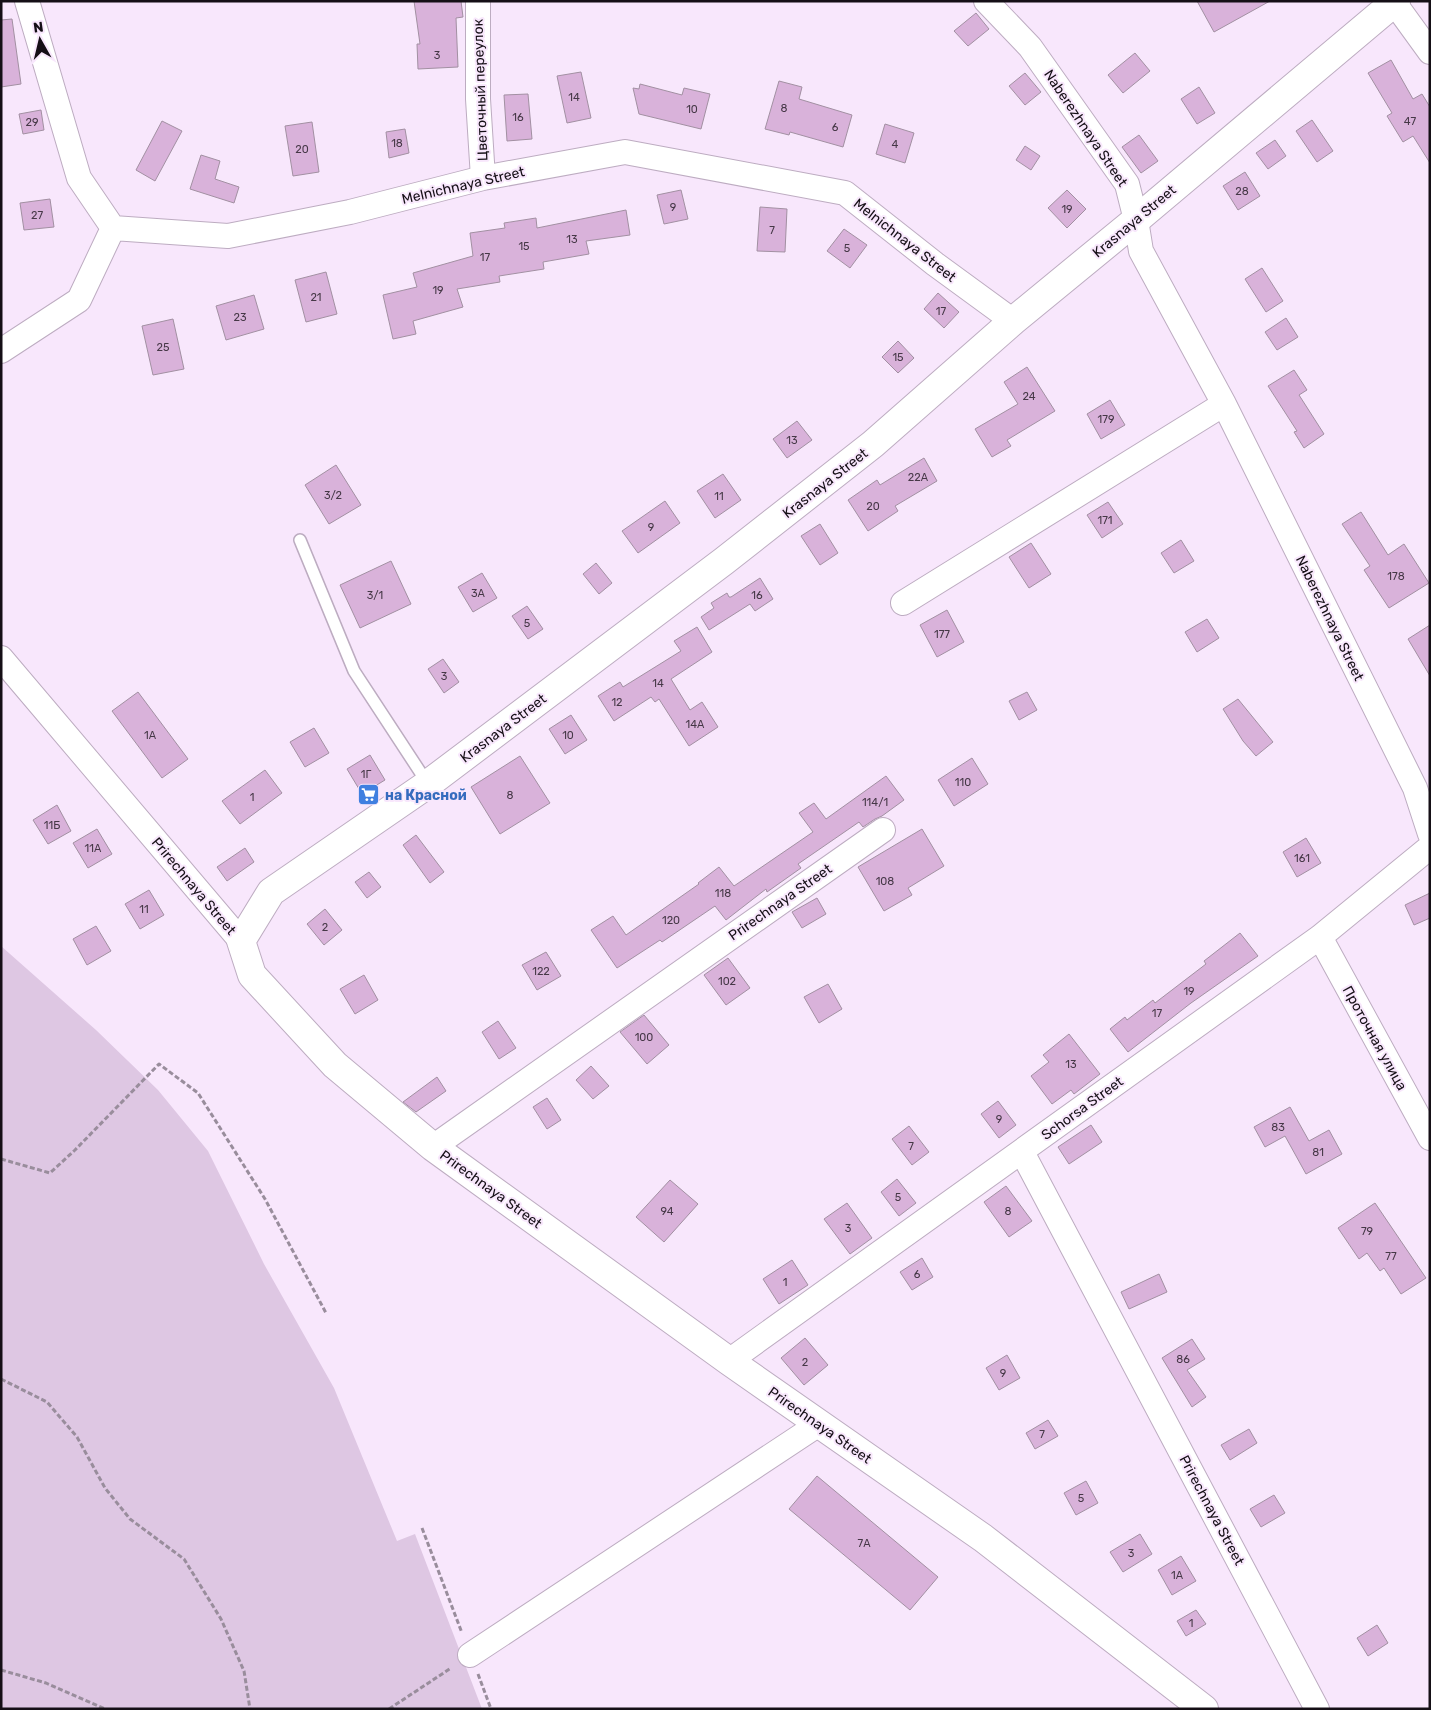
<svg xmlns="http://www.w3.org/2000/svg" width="1431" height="1710" font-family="Rubik,sans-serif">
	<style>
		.green { fill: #dec7e3 }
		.building { fill: #d9b2da; stroke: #a290a2 }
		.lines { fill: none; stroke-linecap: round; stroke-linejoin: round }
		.service-casing { stroke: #bdacc1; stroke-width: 14 }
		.minor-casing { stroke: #bdacc1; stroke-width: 26 }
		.tertiary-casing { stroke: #bdacc1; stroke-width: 30 }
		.path { stroke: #998d9c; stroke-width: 3; stroke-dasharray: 5 2.5; stroke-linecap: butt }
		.service { stroke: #fff; stroke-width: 11 }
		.minor { stroke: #fff; stroke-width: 24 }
		.tertiary { stroke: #fff; stroke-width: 28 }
		.labels { text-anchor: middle; stroke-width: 4; stroke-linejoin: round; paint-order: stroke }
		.number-label { font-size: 11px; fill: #463847 }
		.street-label { font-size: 14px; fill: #150f16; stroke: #f8e7fc }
		.shop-label { font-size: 14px; font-weight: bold; fill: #366cbe; stroke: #f8e7fc; text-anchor: start }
	</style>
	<rect width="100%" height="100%" fill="#f8e7fc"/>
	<path class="green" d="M1,946L96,1030L158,1090L208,1151L264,1264L334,1388L397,1541L415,1534L482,1709H1Z"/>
	<path class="building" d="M414,1H461L463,17L456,18L458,67L418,69L417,44H420Z
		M1197,1H1270L1214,32Z
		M976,13L989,29L968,46L954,31Z
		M12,19L21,84L1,87V20Z
		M1135,53L1150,71L1123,93L1108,75Z
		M1391,60L1413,99L1422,94L1430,107V163L1413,136L1403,142L1387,116L1392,113L1368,73Z
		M581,72L591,118L567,123L557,76Z
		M1025,73L1041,92L1025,105L1009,86Z
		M779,81L802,87L799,99L852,115L843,147L790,132L789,135L765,129Z
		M640,84L682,95L684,88L710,94L701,129L639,114L633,88L639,89Z
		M1199,87L1215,113L1197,124L1181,99Z
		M528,94L532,139L507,141L504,95Z
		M41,110L44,130L23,134L19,114Z
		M1312,120L1333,151L1317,162L1296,131Z
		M162,121L182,131L155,181L136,170Z
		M312,122L319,172L293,176L285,126Z
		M885,124L914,133L905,163L876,154Z
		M405,129L409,153L389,158L386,132Z
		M1139,135L1158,161L1141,173L1122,147Z
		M1275,140L1286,156L1268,169L1256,153Z
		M1025,146L1040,156L1031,170L1016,160Z
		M201,155L220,161L215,179L239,187L234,203L190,189Z
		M1245,172L1260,196L1238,210L1223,186Z
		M681,190L688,219L664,224L657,195Z
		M1067,190L1086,209L1067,228L1048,208Z
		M50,199L54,227L24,230L20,203Z
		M760,207L787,209L785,252L757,251Z
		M626,210L630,235L586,241L589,254L543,262L544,269L499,276L500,282L457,289L463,307L413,321L416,334L393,339L383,295L417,287L413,273L473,256L470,233L505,228L504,223L536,218L537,228Z
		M844,229L867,245L850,268L827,251Z
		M1262,268L1283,301L1266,312L1245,279Z
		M326,272L337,314L306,322L295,280Z
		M938,293L959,312L944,328L924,309Z
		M254,295L264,329L226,340L216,306Z
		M1286,318L1298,337L1277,350L1265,332Z
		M173,319L184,369L153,375L142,326Z
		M898,341L914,358L898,373L882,357Z
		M1027,367L1055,411L1007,440L1011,446L992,457L975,429L1018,404L1004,382Z
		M1294,370L1307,390L1299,395L1324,434L1304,448L1294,432L1297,431L1268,386Z
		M1110,400L1125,425L1101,439L1087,414Z
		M797,421L812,440L787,458L773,439Z
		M924,458L937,481L895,506L898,511L868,531L848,500L877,480L880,485Z
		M336,465L361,505L329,524L305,485Z
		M723,474L741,500L715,518L697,491Z
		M665,501L680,523L638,553L622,531Z
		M1108,502L1123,524L1102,538L1087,515Z
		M1361,512L1388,555L1404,544L1429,583L1389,608L1364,570L1370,566L1342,524Z
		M820,524L838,553L820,565L801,536Z
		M1181,540L1194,561L1174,573L1161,553Z
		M1031,543L1051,574L1029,588L1009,557Z
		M391,561L411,604L360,628L340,585Z
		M596,563L612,583L599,594L583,574Z
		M482,573L497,598L473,612L458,587Z
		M760,578L773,599L755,611L750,604L709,630L701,617L714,608L711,603L727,593L729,597H731Z
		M527,606L543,629L528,639L512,616Z
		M947,610L964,642L937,657L920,625Z
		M1207,619L1219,638L1197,652L1185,632Z
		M1430,625V676L1408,639Z
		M697,627L712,652L671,679L690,710L702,702L718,727L689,746L659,699L655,702L651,697L614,721L598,696L620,682L623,687L681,651L674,641Z
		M443,659L459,682L444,693L428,669Z
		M138,692L188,759L162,778L112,711Z
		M1027,692L1037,710L1019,720L1009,701Z
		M1238,699L1273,742L1256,756L1243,741L1223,709Z
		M571,715L587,740L565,754L549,729Z
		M314,728L329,753L305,767L290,742Z
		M370,755L385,780L362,794L347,769Z
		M520,756L550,803L500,834L471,787Z
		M972,758L988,784L954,806L938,780Z
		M265,770L282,793L240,824L222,801Z
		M886,776L904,800L882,816L875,819L863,827L859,822L798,864L801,868L767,892L766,889L726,920L715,906L662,942L660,940L617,968L591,930L613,916L626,935L699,884L698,883L719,867L734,886L813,832L799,813L814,803L826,819Z
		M57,805L71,831L48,844L33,820Z
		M97,829L112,854L88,868L73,843Z
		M922,829L944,866L908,888L912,895L884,911L858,867Z
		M416,835L444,872L430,883L403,845Z
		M1306,838L1321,863L1297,877L1283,852Z
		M245,848L254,862L227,881L217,867Z
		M369,872L381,887L367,898L355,882Z
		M149,890L164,915L140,929L125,904Z
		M1430,893V918L1414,925L1405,905Z
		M817,898L826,914L802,928L792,912Z
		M325,909L342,930L324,945L307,924Z
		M96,926L111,951L87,965L73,939Z
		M1240,933L1258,956L1191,1003L1128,1052L1110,1029L1125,1017L1127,1020L1153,1000L1155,1003L1206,964L1204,961Z
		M546,952L561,976L537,990L522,965Z
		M728,958L750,988L726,1005L704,975Z
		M364,975L378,1000L355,1014L340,989Z
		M828,984L842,1009L819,1023L804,997Z
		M644,1015L669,1045L647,1064L620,1032Z
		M498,1021L516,1048L499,1059L482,1032Z
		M1069,1034L1100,1074L1074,1094L1071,1090L1052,1104L1031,1076L1049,1062L1043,1055Z
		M591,1066L609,1086L593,1099L576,1080Z
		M437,1077L446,1091L416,1112L403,1102Z
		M547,1098L561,1120L547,1129L533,1107Z
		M998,1101L1016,1125L999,1138L981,1114Z
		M1290,1107L1309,1141L1329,1130L1342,1154L1306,1174L1285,1136L1265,1147L1254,1127Z
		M1091,1125L1102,1142L1069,1164L1058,1147Z
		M909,1126L929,1152L912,1165L892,1139Z
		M897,1179L916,1203L899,1216L881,1192Z
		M670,1180L698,1204L664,1242L636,1217Z
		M1006,1186L1032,1221L1009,1237L984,1202Z
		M847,1203L872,1238L850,1254L824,1219Z
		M1375,1203L1426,1278L1401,1294L1384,1268L1380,1271L1367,1253L1359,1259L1338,1228Z
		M922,1258L933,1277L912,1290L900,1272Z
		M792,1260L808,1285L779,1304L763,1279Z
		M1159,1274L1167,1292L1129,1309L1121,1292Z
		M805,1338L828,1365L804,1385L781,1358Z
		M1192,1339L1205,1359L1187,1370L1206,1397L1192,1407L1162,1358Z
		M1007,1355L1020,1378L999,1390L986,1368Z
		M1048,1420L1058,1436L1035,1449L1026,1433Z
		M1249,1429L1257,1443L1230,1460L1221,1445Z
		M817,1476L938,1577L910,1610L789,1509Z
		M1086,1481L1098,1503L1076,1515L1064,1493Z
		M1274,1495L1285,1513L1261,1527L1250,1509Z
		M1140,1534L1152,1554L1123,1572L1110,1552Z
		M1181,1556L1196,1581L1172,1595L1158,1570Z
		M1196,1610L1206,1624L1186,1636L1177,1621Z
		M1377,1625L1388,1643L1368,1656L1357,1638Z"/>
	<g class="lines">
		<defs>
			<path id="service" d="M300,540L354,671L428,784"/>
			<path id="minor" d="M27,1L79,178L113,228L228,236L350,212L483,178L625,152L845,193L935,264L1013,321
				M478,1V99L483,178
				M986,1L1030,47L1127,184L1136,220L1141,251L1224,404L1415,788L1430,834
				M1393,1L1430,52
				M1,351L79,300L113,228
				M903,603L1224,404
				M1,658L241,941
				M1320,937L1430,1138
				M433,1147L883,830
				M1022,1152L1317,1709
				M729,1361L1320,937L1430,847
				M470,1655L819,1424"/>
			<path id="tertiary" d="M1204,1709L983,1538L729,1361L433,1147L335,1065L252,975L241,941L271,892L428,784L724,561L873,444L1013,321L1136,220L1396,1"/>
		</defs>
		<use href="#service" class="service-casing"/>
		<use href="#minor" class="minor-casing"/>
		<use href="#tertiary" class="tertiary-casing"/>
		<path class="path" d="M1,1159L50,1173L75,1150L159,1064L198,1093L265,1199L326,1313
			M1,1379L47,1402L77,1437L105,1488L130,1519L184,1559L221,1619L244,1671L250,1709
			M422,1528L462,1633
			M1,1670L46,1683L105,1709
			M478,1674L491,1709
			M389,1709L451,1668"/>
		<use href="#service" class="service"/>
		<use href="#minor" class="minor"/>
		<use href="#tertiary" class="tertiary"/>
	</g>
	<defs>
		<symbol id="supermarket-square" viewBox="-11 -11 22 22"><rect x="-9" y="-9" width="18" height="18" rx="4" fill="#3f7fe0" stroke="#f8e7fc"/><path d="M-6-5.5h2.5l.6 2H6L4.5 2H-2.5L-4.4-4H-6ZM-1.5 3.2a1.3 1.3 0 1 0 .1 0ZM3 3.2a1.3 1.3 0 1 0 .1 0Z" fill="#fff"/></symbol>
	</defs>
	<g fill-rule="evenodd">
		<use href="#supermarket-square" x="356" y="782" width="25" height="25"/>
	</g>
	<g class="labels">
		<g class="number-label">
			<text x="437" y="59">3</text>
			<text x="574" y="101">14</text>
			<text x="784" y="112">8</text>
			<text x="692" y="113">10</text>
			<text x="518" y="121">16</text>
			<text x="1410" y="125">47</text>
			<text x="32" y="126">29</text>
			<text x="835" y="131">6</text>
			<text x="397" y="147">18</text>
			<text x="895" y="148">4</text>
			<text x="302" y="153">20</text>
			<text x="1242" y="195">28</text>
			<text x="673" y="211">9</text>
			<text x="1067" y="213">19</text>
			<text x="37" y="219">27</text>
			<text x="772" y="234">7</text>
			<text x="572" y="243">13</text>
			<text x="524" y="250">15</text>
			<text x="847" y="252">5</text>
			<text x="485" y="261">17</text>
			<text x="438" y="294">19</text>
			<text x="316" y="301">21</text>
			<text x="941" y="315">17</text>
			<text x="240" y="321">23</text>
			<text x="163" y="351">25</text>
			<text x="898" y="361">15</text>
			<text x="1029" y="400">24</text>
			<text x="1106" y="423">179</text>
			<text x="792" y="444">13</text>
			<text x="918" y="481">22А</text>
			<text x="333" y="499">3/2</text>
			<text x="719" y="500">11</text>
			<text x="873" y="510">20</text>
			<text x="1105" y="524">171</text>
			<text x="651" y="531">9</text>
			<text x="1396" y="580">178</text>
			<text x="478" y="597">3А</text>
			<text x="375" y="599">3/1</text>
			<text x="757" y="599">16</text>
			<text x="527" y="627">5</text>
			<text x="942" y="638">177</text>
			<text x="444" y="680">3</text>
			<text x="658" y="687">14</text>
			<text x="617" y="706">12</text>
			<text x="695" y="728">14А</text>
			<text x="150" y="739">1А</text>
			<text x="568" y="739">10</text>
			<text x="366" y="778">1Г</text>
			<text x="963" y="786">110</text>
			<text x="510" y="799">8</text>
			<text x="252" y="801">1</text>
			<text x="875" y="806">114/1</text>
			<text x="52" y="829">11Б</text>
			<text x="93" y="852">11А</text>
			<text x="1302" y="862">161</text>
			<text x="885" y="885">108</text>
			<text x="723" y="897">118</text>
			<text x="144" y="913">11</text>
			<text x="671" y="924">120</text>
			<text x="325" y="931">2</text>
			<text x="541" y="975">122</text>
			<text x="727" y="985">102</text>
			<text x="1189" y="995">19</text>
			<text x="1157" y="1017">17</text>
			<text x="644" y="1041">100</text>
			<text x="1071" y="1068">13</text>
			<text x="999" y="1123">9</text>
			<text x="1278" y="1131">83</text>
			<text x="911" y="1150">7</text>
			<text x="1318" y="1156">81</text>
			<text x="898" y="1201">5</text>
			<text x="667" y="1215">94</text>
			<text x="1008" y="1215">8</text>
			<text x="848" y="1232">3</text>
			<text x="1367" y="1235">79</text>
			<text x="1391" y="1260">77</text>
			<text x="917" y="1278">6</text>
			<text x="785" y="1286">1</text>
			<text x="1183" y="1363">86</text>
			<text x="805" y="1366">2</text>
			<text x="1003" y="1377">9</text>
			<text x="1042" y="1438">7</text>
			<text x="1081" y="1502">5</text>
			<text x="864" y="1547">7А</text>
			<text x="1131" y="1557">3</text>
			<text x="1177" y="1579">1А</text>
			<text x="1191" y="1627">1</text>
		</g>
		<g class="street-label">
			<text transform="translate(480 90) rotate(-92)" y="5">Цветочный переулок</text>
			<text transform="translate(1086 128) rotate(56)" y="5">Naberezhnaya Street</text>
			<text transform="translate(463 185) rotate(-13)" y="5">Melnichnaya Street</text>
			<text transform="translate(1134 221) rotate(-40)" y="5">Krasnaya Street</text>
			<text transform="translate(905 240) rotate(38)" y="5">Melnichnaya Street</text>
			<text transform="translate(825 483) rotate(-38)" y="5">Krasnaya Street</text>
			<text transform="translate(1330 618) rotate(64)" y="5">Naberezhnaya Street</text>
			<text transform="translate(503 728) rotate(-37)" y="5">Krasnaya Street</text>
			<text transform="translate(194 886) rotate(50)" y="5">Prirechnaya Street</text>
			<text transform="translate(780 902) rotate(-35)" y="5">Prirechnaya Street</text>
			<text transform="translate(1375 1038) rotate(61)" y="5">Проточная улица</text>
			<text transform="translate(1082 1108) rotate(-36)" y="5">Schorsa Street</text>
			<text transform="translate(491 1189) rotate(36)" y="5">Prirechnaya Street</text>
			<text transform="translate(820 1425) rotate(35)" y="5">Prirechnaya Street</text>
			<text transform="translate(1212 1510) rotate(62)" y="5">Prirechnaya Street</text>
		</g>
		<g class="shop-label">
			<text x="385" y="800">на Красной</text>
		</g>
	</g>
	<rect width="1431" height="1710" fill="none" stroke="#150f16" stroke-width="5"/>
	<g transform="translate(40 40) rotate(352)" stroke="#f8e7fc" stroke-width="4" paint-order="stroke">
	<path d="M0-4L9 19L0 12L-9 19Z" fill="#150f16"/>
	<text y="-8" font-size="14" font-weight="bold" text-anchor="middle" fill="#150f16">N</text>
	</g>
</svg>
